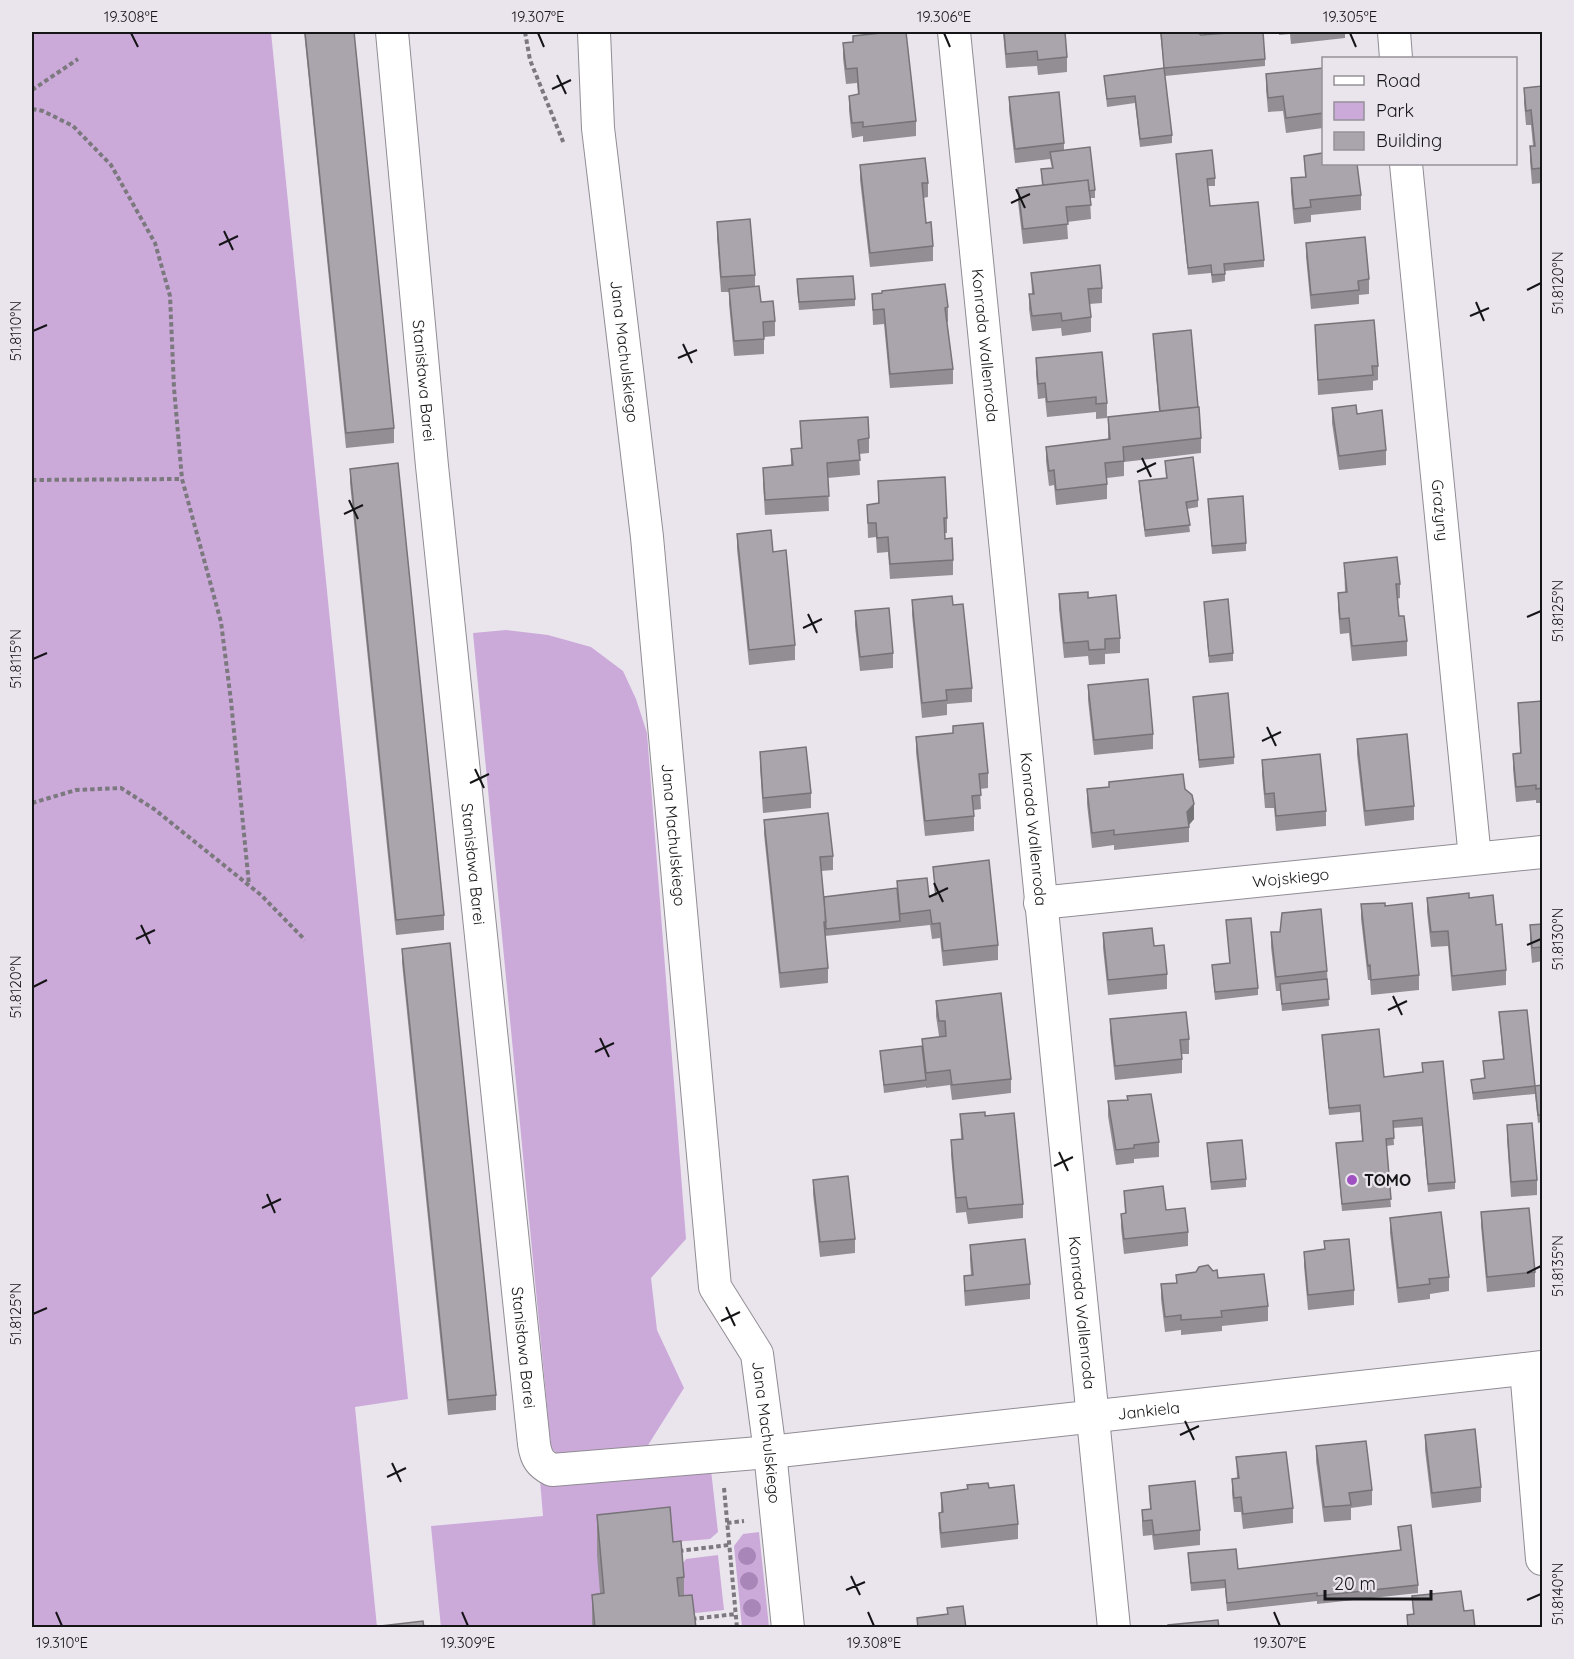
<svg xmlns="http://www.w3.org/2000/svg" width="1574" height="1659" font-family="Quicksand,sans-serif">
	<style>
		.green { fill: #cbaada }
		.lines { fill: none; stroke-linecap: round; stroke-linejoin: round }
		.street-casing { stroke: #918c93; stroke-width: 34 }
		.path { stroke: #7c797e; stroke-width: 4; stroke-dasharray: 4.5 3; stroke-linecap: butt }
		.street { stroke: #fff; stroke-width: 32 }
		.tree { fill: #a986b8 }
		.wall { fill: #928e94 }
		.shaded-wall { fill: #777478 }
		.building { fill: #aaa5ac; stroke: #777478; stroke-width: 1.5 }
		.ticks { fill: none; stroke: #151416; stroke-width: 2 }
		.poi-dot { fill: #a050c1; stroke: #eae5ed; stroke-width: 2 }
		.labels { text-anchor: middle; stroke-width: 4.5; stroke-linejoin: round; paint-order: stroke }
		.street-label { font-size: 16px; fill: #151416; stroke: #eae5ed }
		.poi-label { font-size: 16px; font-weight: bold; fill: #151416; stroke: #eae5ed; text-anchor: start }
		.neatline { fill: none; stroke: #151416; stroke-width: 2 }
		.ticks-label { font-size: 15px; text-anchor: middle; fill: #151416 }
	</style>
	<rect width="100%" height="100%" fill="#eae5ed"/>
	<path class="green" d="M32,32H271L408,1399L355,1407L377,1627H32Z
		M506,630L548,635L591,647L623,671L636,699L647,733L686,1239L651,1278L657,1330L684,1388L645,1450L558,1454L551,1448L473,633Z
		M711,1470L718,1532L710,1539L674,1542L604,1627L441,1628L431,1526L543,1516L540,1480Z
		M759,1532L769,1627H742L734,1546L743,1534Z
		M718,1555L724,1610L686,1614L681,1566L686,1559Z"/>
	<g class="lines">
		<defs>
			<g id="street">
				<path id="s1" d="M392,32L432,466L534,1444C536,1458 540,1464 552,1470L770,1452L1542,1367"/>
				<path id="s2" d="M594,32L598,128L647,537L715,1287L757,1354L770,1452L788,1628"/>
				<path id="s3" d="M954,32L1114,1628"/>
				<path d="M1394,32L1396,58"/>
				<path id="s4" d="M1406,164L1475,858"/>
				<path id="s5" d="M1040,903L1542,852"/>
				<path d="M1526,1369L1542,1559"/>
			</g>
		</defs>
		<use href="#street" class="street-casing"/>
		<path class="path" d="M525,32L530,60L564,144
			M32,90L78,59
			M32,109L43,111L73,126L111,165L155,243L170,296L174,388L182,479L221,622L231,701L249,885
			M32,480L182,479
			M32,803L76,790L121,788L154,809L261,895L305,940
			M724,1488L737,1628
			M727,1523L744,1521
			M679,1551L729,1545
			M692,1619L736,1614"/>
		<use href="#street" class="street"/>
	</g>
	<g class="tree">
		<circle cx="747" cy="1556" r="9"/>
		<circle cx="749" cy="1581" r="9"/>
		<circle cx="752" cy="1608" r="9"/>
	</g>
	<path class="wall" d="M304,32H354L394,428V443L346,448Z
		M1003,32H1065L1067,57V72L1038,75L1037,66L1006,68Z
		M1160,32H1197L1201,35L1265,59V66L1165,76L1172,135V143L1140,147L1135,103L1107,107L1104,76L1164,68Z
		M1279,32H1345V38L1291,44L1290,34L1279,35Z
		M853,36L916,121V136L863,142V136L852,138L849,111V96L858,95L857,83L846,84L843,58V43L853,42Z
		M1323,68V128L1286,133L1283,111L1268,112L1266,89V74Z
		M1542,86V183L1532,184L1530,161V146H1533L1531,125H1526L1524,103V88Z
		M1009,97L1064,143V150L1095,190V198H1090L1091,219L1067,222L1068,239L1023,244L1018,202V188L1042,185L1041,169L1052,168L1050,159L1015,163L1009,111Z
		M1176,154L1215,178V186H1208L1210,206L1264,260V267L1225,271V281L1212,283L1211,273L1188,275Z
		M1304,156L1361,195V210L1311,215V222L1294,224L1291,193V178L1305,177Z
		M860,165L928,183V197L923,198L926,223L933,246V261L870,267L860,180Z
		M717,222L755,275V286L761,302L775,321V336L764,337V354L734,356L729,304V292H721L717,237Z
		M1306,243L1369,279V294L1359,295V304L1311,309L1306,257Z
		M1031,273L1102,288V303L1089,304L1091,317V332L1062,336L1061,328L1032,331L1029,309V294H1032Z
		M797,287L855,299V306L799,310Z
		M882,293L948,307V322H947L953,369V384L890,388L884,324L873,325L872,294Z
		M1315,325L1378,366V380L1373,381V390L1318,395Z
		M1153,334L1201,438V453L1124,462V476L1107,478V499L1056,505L1054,485L1049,486L1046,461V447L1108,439V417L1159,412Z
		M1036,358L1107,403V418L1096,419V412L1047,417L1045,398L1038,399L1036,373Z
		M1332,408L1357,414L1386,450V465L1339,470L1332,423Z
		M800,421L869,438V453L859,454L860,475L828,478L829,511L765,515L763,483V468L791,465V449L801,448Z
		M1165,461L1198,500V507L1187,509L1190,532L1145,537L1139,488V481L1166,478Z
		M350,469L444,915V930L396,935L350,483Z
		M878,481L947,518V533H945V539L953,560V575L890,579L888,552L877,553L876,537L868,538L867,505L878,503Z
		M1208,499L1246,543V551L1212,554Z
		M737,534L773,552L795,645V660L749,665L737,549Z
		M1344,563L1400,584V598L1397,599L1399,616L1407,641V656L1352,661L1349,633L1340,634L1338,608V593L1345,592Z
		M1059,594L1088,598L1120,638V653L1105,654V664L1089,665L1088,656L1064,658L1059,609Z
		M912,600L953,605L972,688V702L947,704V715L922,718L912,615Z
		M1204,602L1233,653V661L1209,663Z
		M855,611L893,653V668L860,671L855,626Z
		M1088,685L1153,734V749L1094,755L1088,700Z
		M1193,697L1234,757V764L1199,768Z
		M1542,701V803H1536V800L1516,802L1513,769V754L1520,753L1518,703Z
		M953,726L988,773V788L980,789L981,809L974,810V831L925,836L916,752V737L953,733Z
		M1357,739L1414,806V820L1365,826L1357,754Z
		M760,752L811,793V808L763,813L760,767Z
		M1262,760L1326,811V826L1276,831L1274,808H1265L1262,774Z
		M1087,789H1185L1194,819L1189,825V842L1114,850V845L1092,848L1087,804Z
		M764,820L833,856V870L821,871L824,897L897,888V881L929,896H935L933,867L998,945V960L943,966L940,938L932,939L930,925L825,936L828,968V983L780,988L764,834Z
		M1427,898H1469L1506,970V985L1452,991L1448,946L1431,947L1427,912Z
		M1542,901V961L1532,963L1530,940V925L1542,924Z
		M1361,904L1385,906L1419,975V990L1371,995L1370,980H1368L1361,919Z
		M1226,920L1258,988V995L1215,1000L1212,965L1230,963Z
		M1271,932L1327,971L1329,1006L1282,1011L1280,991H1276L1271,947Z
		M1103,933L1154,946L1167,974V989L1108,995L1103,948Z
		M402,949L496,1395V1410L448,1415L402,963Z
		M936,1001L1011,1079V1093L952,1100L950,1085L926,1088V1086V1087L884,1093L880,1051L922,1048V1039L945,1036H939L936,1016Z
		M1499,1012L1535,1086L1542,1085V1122L1538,1123L1535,1094L1473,1100L1471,1080L1484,1078L1483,1061L1503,1059Z
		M1110,1019L1189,1039V1054H1182V1073L1115,1080L1110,1033Z
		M1322,1035L1384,1077L1422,1072V1063L1455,1182V1189L1428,1192L1422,1126L1393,1128L1394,1145L1386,1146L1391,1207L1342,1211L1336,1143L1362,1141L1360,1112L1329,1115Z
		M1127,1096L1159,1142V1157L1134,1159V1163L1116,1165L1108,1116V1101L1127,1100Z
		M960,1114L985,1116L1023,1204V1218L968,1224L966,1212L956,1213L951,1155V1140L961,1139Z
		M1507,1125L1537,1180V1195L1511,1197L1507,1140Z
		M1207,1143L1246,1179V1187L1211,1190Z
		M813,1180L855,1239V1253L820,1257L813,1194Z
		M1124,1191L1166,1210L1188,1232V1246L1124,1254L1121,1228V1214L1125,1213Z
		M1481,1212L1535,1272V1287L1487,1292L1481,1226Z
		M1390,1218L1449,1277V1291L1430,1294V1299L1398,1303L1390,1233Z
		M1324,1241L1354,1290V1305L1308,1310L1304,1266V1252L1324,1249Z
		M970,1245L1030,1284V1299L965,1306L964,1291V1276H971L970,1260Z
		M1196,1272L1218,1278L1268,1306V1321L1222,1326V1331L1181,1335V1330L1165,1332L1161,1299V1284L1176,1283V1275Z
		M1425,1435L1481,1487V1502L1432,1508L1425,1450Z
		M1316,1446L1372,1490V1505L1351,1508V1520L1324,1522L1316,1461Z
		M1236,1457L1293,1508V1523L1243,1529L1241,1512H1234L1232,1494V1479L1237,1478Z
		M967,1485L989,1488L1018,1524V1539L941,1548L939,1528V1513L941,1512V1493L967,1489Z
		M1149,1486L1200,1530V1545L1154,1550L1152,1535L1143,1536L1142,1525V1510L1150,1509Z
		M597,1515L673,1542L684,1577V1596L696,1628H592V1595L600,1593L597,1555Z
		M1398,1527L1418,1585V1593L1317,1604V1601L1227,1611L1225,1588L1191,1591L1188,1553L1238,1569L1400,1550Z
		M1412,1596L1464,1611L1475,1628H1407V1615L1413,1614Z"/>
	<path class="shaded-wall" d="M1194,804V819L1187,827V812Z"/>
	<path class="building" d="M305,32H354L394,428L346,433Z
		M890,32H906L916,121L863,127V122L852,123L849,96L859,94L857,68L846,69L843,43L853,42V36Z
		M1004,32H1065L1067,57L1038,60L1037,51L1006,54Z
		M1161,32H1197L1201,35L1241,32H1263L1265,59L1164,68Z
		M1164,68L1172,135L1140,139L1135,96L1107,99L1104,76Z
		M1323,68V113L1286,118L1283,96L1268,98L1266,74Z
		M1542,86V168L1532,169L1530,146H1535L1531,110L1526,111L1524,88Z
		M1059,92L1064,143L1015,149L1009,97Z
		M1090,147L1095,190L1089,191L1088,180L1043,185L1041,169L1053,168L1050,152Z
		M1212,150L1215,178L1207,179L1210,206L1258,202L1264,260L1224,264L1225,274L1212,275L1211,265L1188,268L1176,154Z
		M1323,153V164H1357L1361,195L1310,200L1311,207L1294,209L1291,178L1306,177L1304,156Z
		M925,158L928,183H922L926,223L931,222L933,246L870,253L860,165Z
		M1088,180L1091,205L1066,207L1068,224L1023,229L1018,188Z
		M1541,213H1542V245Z
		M750,219L755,275L721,277L717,222Z
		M1365,237L1369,279L1358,281L1359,290L1311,295L1306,243Z
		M1100,265L1102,288L1088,289L1091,317L1062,321L1061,313L1032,316L1029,294H1034L1031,273Z
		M853,276L855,299L799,302L797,279Z
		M945,284L948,307L945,308L953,369L890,374L884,309L873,310L872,294L882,293V291Z
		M759,286L761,302L773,301L775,321L763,322L764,339L734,341L729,289Z
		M1374,320L1378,366H1372L1373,375L1318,380L1315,325Z
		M1191,330L1198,407L1160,411L1153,334Z
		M1102,352L1107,403L1096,404V397L1047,402L1045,383L1038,384L1036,358Z
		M1356,405L1357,414L1382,410L1386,450L1339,456L1332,408Z
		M1199,407L1201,438L1123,447L1124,461L1105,463L1107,484L1056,490L1054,470L1049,471L1046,447L1110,439L1108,417Z
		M868,417L869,438L858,440L860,460L827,463L829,496L765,500L763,468L793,465L791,449L802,448L800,421Z
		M1193,457L1198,500L1186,502L1190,525L1145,530L1139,481L1167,478L1165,461Z
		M398,463L444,915L396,920L350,469Z
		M945,477L947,518H944L945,539L952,538L953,560L890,564L888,537L877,538L876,523H868L867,505L879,503L878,481Z
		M1243,496L1246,543L1212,546L1208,499Z
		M771,530L773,552L786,550L795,645L749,650L737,534Z
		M1397,557L1400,584H1396L1399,616H1404L1407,641L1352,646L1349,618L1340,619L1339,607L1338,593L1347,592L1344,563Z
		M1088,592V598L1116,595L1120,638L1105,639V649L1089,650L1088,641L1064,643L1059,594Z
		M952,596L953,605L963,604L972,688L946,690L947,700L922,703L912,600Z
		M1228,599L1233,653L1209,656L1204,602Z
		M889,608L893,653L860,657L855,611Z
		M1148,679L1153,734L1094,740L1088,685Z
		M1228,693L1234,757L1199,760L1193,697Z
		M1542,701V788L1536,789V785L1516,787L1513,754L1521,753L1518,703Z
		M983,723L988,773L979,774L981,795L972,796L974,816L925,821L916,737L953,733V726Z
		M1407,734L1414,806L1365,811L1357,739Z
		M806,747L811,793L763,798L760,752Z
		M1320,754L1326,811L1276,816L1274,793L1265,794L1262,760Z
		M1183,774L1185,789L1192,795L1194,804L1187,812L1189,827L1114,835V830L1092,833L1087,789L1109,787V782Z
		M828,813L833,856L820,857L826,922H824L828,968L780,973L764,820Z
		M989,860L998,945L943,951L940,923L932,924L930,910L900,914L897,881L927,878L929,896L936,895L933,867Z
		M897,888L900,921L826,929L824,897Z
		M1469,893V898L1493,895L1496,925L1502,924L1506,970L1452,976L1448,931L1431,932L1427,898Z
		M1385,903V906L1412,903L1419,975L1371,980L1370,965L1368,966L1361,904Z
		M1321,909L1327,971L1276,977L1271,932H1280L1282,913Z
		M1251,918L1258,988L1215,992L1212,965L1230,963L1226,920Z
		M1542,924V947L1532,948L1530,925Z
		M1152,928L1154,946L1164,945L1167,974L1108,980L1103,933Z
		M450,943L496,1395L448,1400L402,949Z
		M1327,979L1329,999L1282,1004L1280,984Z
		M1001,993L1011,1079L952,1085L950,1070L926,1073L922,1039L946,1036L945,1021H939L936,1001Z
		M1527,1010L1535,1086L1473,1093L1471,1080L1485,1078L1483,1061L1504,1059L1499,1012Z
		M1186,1012L1189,1039L1180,1040L1182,1059L1115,1066L1110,1019Z
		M1379,1029L1384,1077L1423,1072L1422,1063L1443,1061L1455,1182L1428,1184L1422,1118L1393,1121L1394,1138L1386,1139L1391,1199L1342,1204L1336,1143L1363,1141L1360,1105L1329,1108L1322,1035Z
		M922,1046L926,1080L884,1085L880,1051Z
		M1542,1085V1115H1538L1535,1086Z
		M1151,1094L1159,1142L1134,1145V1148L1116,1150L1108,1101L1128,1100L1127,1096Z
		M985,1112V1116L1014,1113L1023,1204L968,1209L966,1197L956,1198L951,1140L963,1139L960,1114Z
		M1532,1123L1537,1180L1511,1182L1507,1125Z
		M1242,1140L1246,1179L1211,1182L1207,1143Z
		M848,1176L855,1239L820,1242L813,1180Z
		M1163,1186L1166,1210L1185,1208L1188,1232L1124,1239L1121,1214L1126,1213L1124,1191Z
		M1529,1208L1535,1272L1487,1277L1481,1212Z
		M1441,1212L1449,1277L1429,1279L1430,1284L1398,1288L1390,1218Z
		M1025,1239L1030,1284L965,1291L964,1276L973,1275L970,1245Z
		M1349,1239L1354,1290L1308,1295L1304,1252L1325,1249L1324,1241Z
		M1208,1265L1213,1271L1217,1270L1218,1278L1264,1274L1268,1306L1221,1311L1222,1317L1181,1320V1315L1165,1317L1161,1284L1177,1283L1176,1275L1196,1272L1199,1267Z
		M1475,1429L1481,1487L1432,1493L1425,1435Z
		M1366,1441L1372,1490L1349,1493L1351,1505L1324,1507L1316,1446Z
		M1286,1452L1293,1508L1243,1514L1241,1497L1234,1498L1232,1479L1239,1478L1236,1457Z
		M1195,1481L1200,1530L1154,1535L1152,1520L1143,1521L1142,1510L1151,1509L1149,1486Z
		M988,1483L989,1488L1014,1485L1018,1524L941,1533L939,1513L943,1512L941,1493L968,1489L967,1485Z
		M670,1507L673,1542L681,1541L684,1577L677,1578L679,1596L692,1595L696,1628H595L592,1595L604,1593L597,1515Z
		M1411,1525L1418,1585L1317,1596V1593L1227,1603L1225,1580L1191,1583L1188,1553L1236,1549L1238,1569L1401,1550L1398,1527Z
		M1461,1591L1464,1611L1473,1610L1475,1628H1408L1407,1615L1414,1614L1412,1596Z
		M963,1606L966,1628H918L917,1618L948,1614L947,1608Z
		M1218,1620L1219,1628H1168V1625Z
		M423,1621L424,1628H381V1626Z"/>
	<path class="ticks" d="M131,33L138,47M538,33L544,47M944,33L950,47M1350,33L1356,47M557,75L566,94M552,89L571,80M1016,189L1025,208M1011,203L1030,194M224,231L233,250M219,245L238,236M1527,290L1541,283M1476,302L1484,321M1470,316L1489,308M33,331L47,325M683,344L692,363M678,358L697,350M1142,458L1151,477M1137,472L1156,463M349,500L358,519M344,514L363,505M808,614L817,633M1527,617L1541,611M803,628L822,619M33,659L47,653M1267,727L1276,746M1262,741L1281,732M475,769L484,788M470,783L489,774M934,883L943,902M929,897L948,888M141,925L150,944M136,939L155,930M1527,945L1541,939M33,987L47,980M1393,996L1402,1015M1388,1010L1407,1001M600,1038L609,1057M595,1052L614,1043M1059,1152L1068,1171M1054,1166L1073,1157M267,1194L275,1213M262,1208L281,1199M1527,1273L1541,1266M726,1307L735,1326M33,1314L47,1308M721,1321L740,1312M1185,1421L1194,1440M1180,1435L1199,1426M392,1463L401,1482M387,1477L406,1468M851,1576L860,1595M846,1590L865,1582M1527,1600L1541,1594M56,1612L62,1626M462,1612L468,1626M868,1612L874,1626M1274,1612L1280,1626"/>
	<circle class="poi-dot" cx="1352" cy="1180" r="6"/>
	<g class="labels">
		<g class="street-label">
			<text dy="6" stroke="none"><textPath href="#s3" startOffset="315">Konrada Wallenroda</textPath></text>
			<text dy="6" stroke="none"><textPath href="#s2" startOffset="321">Jana Machulskiego</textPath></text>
			<text dy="6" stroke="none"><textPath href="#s1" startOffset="350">Stanisława Barei</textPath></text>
			<text dy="6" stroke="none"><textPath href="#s4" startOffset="348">Grażyny</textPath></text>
			<text dy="6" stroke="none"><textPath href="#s3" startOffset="801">Konrada Wallenroda</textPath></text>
			<text dy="6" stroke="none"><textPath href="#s2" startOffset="807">Jana Machulskiego</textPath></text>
			<text dy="6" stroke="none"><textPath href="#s1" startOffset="836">Stanisława Barei</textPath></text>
			<text dy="6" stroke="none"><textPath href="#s5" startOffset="252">Wojskiego</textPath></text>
			<text dy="6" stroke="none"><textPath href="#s3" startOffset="1287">Konrada Wallenroda</textPath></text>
			<text dy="6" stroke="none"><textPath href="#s1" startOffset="1322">Stanisława Barei</textPath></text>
			<text dy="6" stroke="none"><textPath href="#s1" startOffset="2052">Jankiela</textPath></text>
			<text dy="6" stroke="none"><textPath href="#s2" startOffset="1419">Jana Machulskiego</textPath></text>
		</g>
		<g class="poi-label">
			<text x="1364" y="1186">TOMO</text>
		</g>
	</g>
	<rect width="1574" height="1659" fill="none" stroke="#eae5ed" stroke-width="66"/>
	<rect x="1322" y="57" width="195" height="108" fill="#eae5ed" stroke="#959197" stroke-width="1.5"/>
	<rect x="1334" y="76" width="30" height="9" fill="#ffffff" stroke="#959197" stroke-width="1.5"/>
	<text x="1376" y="87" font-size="18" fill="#151416">Road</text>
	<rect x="1334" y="102" width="30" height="18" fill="#cbaada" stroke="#959197" stroke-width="1.5"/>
	<text x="1376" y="117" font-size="18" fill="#151416">Park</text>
	<rect x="1334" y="132" width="30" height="18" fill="#aaa5ac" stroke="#959197" stroke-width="1.5"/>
	<text x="1376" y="147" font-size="18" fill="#151416">Building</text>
	<path d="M1325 1590v9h106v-9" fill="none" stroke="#151416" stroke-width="3"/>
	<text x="1334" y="1590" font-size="18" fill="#151416" stroke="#eae5ed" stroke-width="4.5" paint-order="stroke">20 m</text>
	<rect x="33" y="33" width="1508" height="1593" class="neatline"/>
	<g class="ticks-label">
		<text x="131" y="22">19.308°E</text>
		<text x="538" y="22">19.307°E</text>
		<text x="944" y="22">19.306°E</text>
		<text x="1350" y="22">19.305°E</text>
		<text transform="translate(1558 283) rotate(-90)" y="5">51.8120°N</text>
		<text transform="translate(16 331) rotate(-90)" y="5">51.8110°N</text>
		<text transform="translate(1558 611) rotate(-90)" y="5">51.8125°N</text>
		<text transform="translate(16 659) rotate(-90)" y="5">51.8115°N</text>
		<text transform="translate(1558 939) rotate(-90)" y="5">51.8130°N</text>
		<text transform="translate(16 987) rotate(-90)" y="5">51.8120°N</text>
		<text transform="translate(1558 1266) rotate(-90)" y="5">51.8135°N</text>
		<text transform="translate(16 1314) rotate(-90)" y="5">51.8125°N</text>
		<text transform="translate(1558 1594) rotate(-90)" y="5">51.8140°N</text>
		<text x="62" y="1648">19.310°E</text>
		<text x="468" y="1648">19.309°E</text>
		<text x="874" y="1648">19.308°E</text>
		<text x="1280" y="1648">19.307°E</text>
	</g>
</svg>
